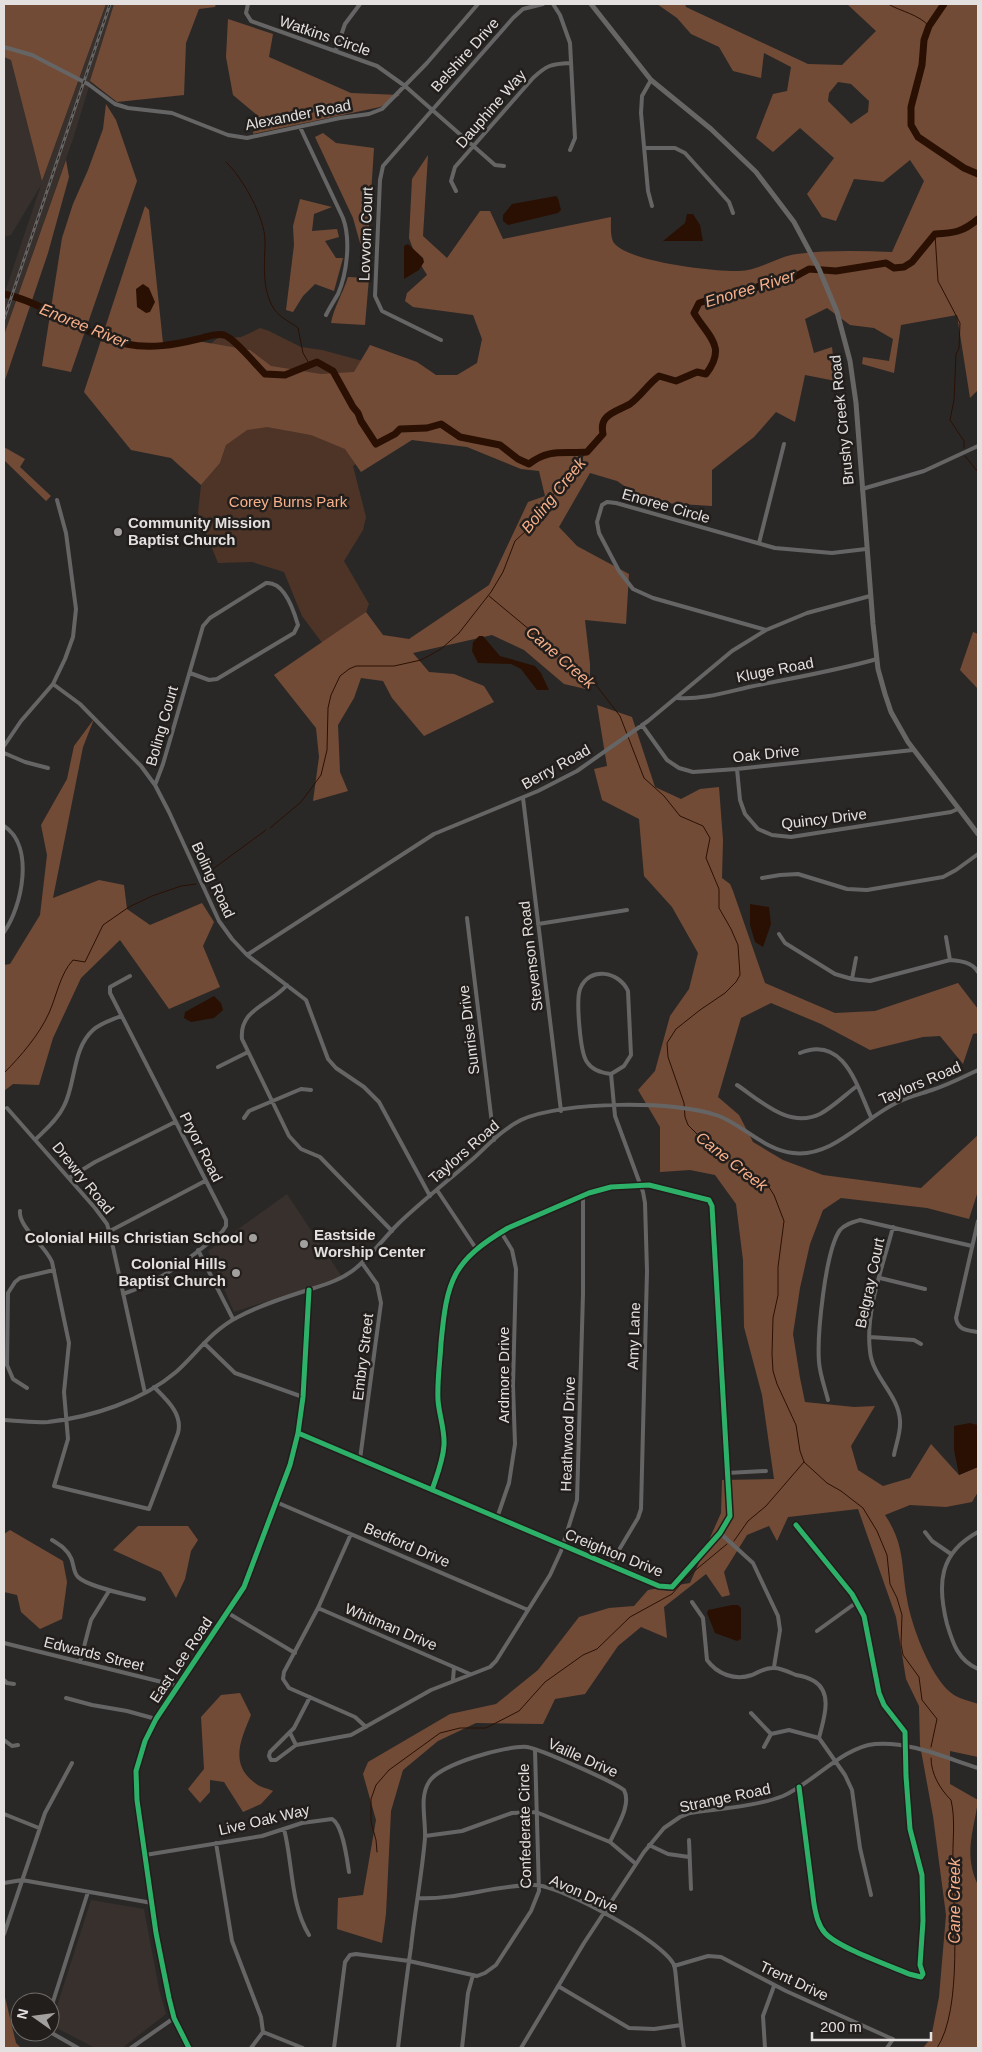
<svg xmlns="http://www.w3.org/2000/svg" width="982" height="2052" font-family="Helvetica,sans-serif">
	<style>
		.built { fill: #38302c }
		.green { fill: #4e3427 }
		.forest { fill: #724b37; fill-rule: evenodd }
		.water { fill: #2a1003 }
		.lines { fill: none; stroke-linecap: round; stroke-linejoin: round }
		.stream { stroke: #2a1003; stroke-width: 1 }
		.river { stroke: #2a1003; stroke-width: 7 }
		.minor { stroke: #666565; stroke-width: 4 }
		.major { stroke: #676665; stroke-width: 5 }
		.rail-casing { stroke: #666463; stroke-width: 3 }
		.rail { stroke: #211e1c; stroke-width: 1; stroke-dasharray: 4; stroke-linecap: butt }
		.cycleway-casing { stroke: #211e1c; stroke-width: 8 }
		.cycleway { stroke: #2db169; stroke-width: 5 }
		.poi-dot { fill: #a2a09e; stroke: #211e1c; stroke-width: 2 }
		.labels { text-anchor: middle; stroke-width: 5; stroke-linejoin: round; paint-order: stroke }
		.street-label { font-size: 15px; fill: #e3e0df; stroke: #211e1c }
		.park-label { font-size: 15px; fill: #f8b08a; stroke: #211e1c }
		.poi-label { font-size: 15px; font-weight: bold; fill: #e3e0df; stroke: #211e1c; text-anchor: start }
		.water-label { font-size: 16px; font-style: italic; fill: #f8b08b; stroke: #211e1c }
	</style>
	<rect width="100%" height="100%" fill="#2a2826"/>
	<path class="built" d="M106,4H114L74,136L4,335V295L41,185L11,235L4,237V57L11,60L42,181Z
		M287,1194L342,1277L234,1312L208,1251Z
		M91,1900L144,1909L159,1989L166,2014L122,2048H95L51,2025Z"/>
	<path class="green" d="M260,328L269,331L301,347L322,350L359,360L393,366L446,428L382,446L353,466L366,517L363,530L344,561L369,604L366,612L323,644L302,616L284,572L252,562L218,563L198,513L201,485L220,463L226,445L174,343L181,342L209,347C219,332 226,339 241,337C247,335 254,331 260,328Z"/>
	<path class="forest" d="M4,4H106L42,181L11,60L4,57Z
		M114,4H216L215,7L199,9L186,43L184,95L117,102L90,81Z
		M657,4H685L686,7L808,64L842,65L876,31L847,4H978V390L970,398L957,315L901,325L894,373L862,364L863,357L889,361L893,339L874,328L850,325L827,308L805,319L814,353L832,347L836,381L805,375L795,422L776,412L754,437L712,470V506L648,502L617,481L590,473L559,527L577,546L629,574L626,624L585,620L590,664V690L564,684L524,650L492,635L413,653L429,672L454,674L484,686L494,702L424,736L392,698L383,681L361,678L354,698L338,725L340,772L348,791L313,801L319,757L316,728L274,675L366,612L383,635L409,639L489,585L528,502L545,496L539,471L521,469L467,447L412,440L361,472L345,449L311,435L267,427L247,430L226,445L220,463L201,485L171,458L131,450L84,392L145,206L149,210L163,343L203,342L250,350L271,366L321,374L354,372L370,345L417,362L436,375H457L477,363L482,339L473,315L413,307L405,301L407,293L427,275L416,257L409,238L412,179L428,155L423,236L447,258L480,211H490L503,239L611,217C611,225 610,237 614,243C628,262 716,272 739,271C759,271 778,256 797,254C829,250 860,251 892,252L924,181L910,160L883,182L854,179L836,221L822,217L807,194L834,158L800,128L773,152L756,138L773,94L787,91L791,67L764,53L761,78L733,71L719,47L691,34L677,18ZM838,82L851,84L869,101L868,112L851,124L828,101L829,93Z
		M228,19L273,34L269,57L351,93L400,95L380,107L253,134L257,115L233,95L226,57Z
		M106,104L116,120L137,181L71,372L42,366L62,238L73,204L88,170L103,129Z
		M323,133L336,143L374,148L368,240L362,250L353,218L315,137Z
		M66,160L69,177L48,253L4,383V335Z
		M300,199L332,207L314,214L312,231L337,229L339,237L325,241L336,258H343L334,291L315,284L303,296L293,312L286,310L294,245L293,226Z
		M348,277L369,278L365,325L331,323C334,307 343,293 348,277Z
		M4,447L25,459L20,467L51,496L46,501L4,460Z
		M973,632L978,634V689L960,670Z
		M597,705L632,717L655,787L681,799L700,789L719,787L723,840L722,878L730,884L733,891L765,983L835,1013L875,1011L958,983L978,1009V1033L973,1034L963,1064L940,1036L923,1037L870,1050L821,1024L771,1003L741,1018L718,1097L739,1115L753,1142L783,1160L823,1175L921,1188L978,1135V1191L969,1219L927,1208L841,1198L823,1210L810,1244L800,1288L793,1334L800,1378L805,1402L854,1407L875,1406L851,1446L858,1470L883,1486L910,1478L931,1444L959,1475L978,1467V1492L972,1502L946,1507L910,1505L885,1515C905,1545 901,1565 907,1599C911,1625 930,1675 950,1692C956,1698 970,1701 978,1704V1757L950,1751V1784L978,1800C974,1831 963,1854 978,1885V2048H923L931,2038L939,1997L946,1915L933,1816L920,1745L919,1706L906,1679L896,1617L858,1509L788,1517L777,1541L769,1526L747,1535L724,1572L730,1595L722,1597L706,1574L664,1607L667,1638L641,1627L618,1646L585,1694L555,1699L543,1724L476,1723L438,1741L403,1770L391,1811L386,1914L382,1943L337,1929L338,1898L363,1895L376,1820L363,1774L368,1762L450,1714L496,1704L538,1670L579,1617L609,1608L634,1606L648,1590L690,1583L721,1513L722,1480L774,1479L762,1395L744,1327L743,1260L736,1204L715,1175L690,1170L660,1172V1127L638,1090L655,1071L670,1016L689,989L698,953L672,907L644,876L639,819L602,800L594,769L607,766Z
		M94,719L83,747L53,898L99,880L124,885L127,909L150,925L202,903L214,922L203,946L220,987L169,1009L120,940L81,978L53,1038L39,1085L13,1084L4,1091V965L10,964L40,915L47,855L41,825L67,779L74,746Z
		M138,1526H188L198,1540L191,1551L185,1579L176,1598L161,1572L113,1550Z
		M10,1530L63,1561L67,1582L62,1619L40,1629L21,1612L17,1595L4,1592V1534Z
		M240,1693L251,1715C241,1739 229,1764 255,1783C259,1787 267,1788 273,1791L261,1804L243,1812L224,1782L210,1780V1792L200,1803L188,1789L204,1769L201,1717L221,1695Z
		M4,1993L16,2043L21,2048H4Z"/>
	<path class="water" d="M556,196L558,198L561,210L558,213L508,225L503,221V215L512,204Z
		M687,214H693L700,225L703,241H663L685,223Z
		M408,244L423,258L424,262L419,270L404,279V246Z
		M143,284L149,288L155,302L150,312L146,313L137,307L136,289Z
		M479,636H483L500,656L535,666L541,673L549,690H537L521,669L511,664L478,663L472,651L473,642Z
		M750,904L769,907L771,924L763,947L755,942L750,925Z
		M214,996L221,1003L223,1010L214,1018L191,1022L184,1018L185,1012Z
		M970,1423L978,1425V1467L959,1475L954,1450V1426Z
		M732,1605H738L741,1608V1639L737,1641L715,1633L707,1613L708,1610Z"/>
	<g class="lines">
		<path class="stream" d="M888,4C902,12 918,14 929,26
			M226,162C243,178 265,218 265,241C265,264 261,288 274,309C280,318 291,322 298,328L303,353L310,365
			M935,234L938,281L960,323L959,348L956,354L954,400L950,420L964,441V448
			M965,456L978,472
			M489,596L554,650L562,654L596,685L620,716L644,778L664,796L680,816L703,826L710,838L706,858L719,889V908L731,929L738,945L740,975L736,982L725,993L700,1010L676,1029L667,1043L668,1057L684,1103L685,1117L688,1125L708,1145L767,1184L774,1195L784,1221L778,1267V1295L773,1318L772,1354L773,1371L777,1384L796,1425L800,1451L804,1462L827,1483L841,1491L863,1508L877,1531L887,1555L890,1584L897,1598L902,1615L901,1644L903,1655L919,1677L922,1700L937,1719L931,1747
			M270,828L301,802L321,775L327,750L328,708L331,695L340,676L349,669L356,666H394L421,660L441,649L459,633L491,592L503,572L515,541L528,529L551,496L562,488L572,468L587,452
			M202,877L266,830
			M4,1073C21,1056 39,1035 49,1013C57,995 60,974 73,960L85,962L103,925L129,907L152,896L181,886L196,884
			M734,1541L748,1521L766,1506L804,1462
			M931,1758C931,1774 940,1789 951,1800C956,1821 952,1843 953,1865C953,1912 963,2009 937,2048
			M377,1852L376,1840L371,1822V1799L376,1785L389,1770L440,1733L460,1728H486L519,1711L545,1682L583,1655L597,1649L630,1617L672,1594L686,1578L727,1544"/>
		<path class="river" d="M944,4L929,26L924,40L922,65L911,107V125L918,137L964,168L978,174
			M4,294C47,303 83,336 126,344C151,349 174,345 198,339C207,337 214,333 224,335C234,338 256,365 265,374L285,375L317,362L333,371L353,407L358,413L361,421L376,444L395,434L400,429L427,428L441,424L460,437L500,445L518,459L529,464C549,448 564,454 587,452L603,434C602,429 602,423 605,419C611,411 622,409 630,404C641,396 648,384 659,376L676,381L697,372L706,374C727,346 709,338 694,313L699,303L727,294L748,291L764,284H773L789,280L809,269L836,271L886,263L894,268L904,267L912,262L935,234C954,233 963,232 978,219"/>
		<path class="minor" d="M248,4L246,13L251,21L377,66L405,86L495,165L504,166
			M553,4L560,15L570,43L575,138L570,150
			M4,47L32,55L88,84L115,104L128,108L172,113L228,135L247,138L340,118L369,114L382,109L427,63L478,4
			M336,50L345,24L360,4
			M651,80L642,96L641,113L648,191L652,206
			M300,127L343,218C351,240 347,273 338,294C334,301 330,307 326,315
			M644,148H675L685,153L729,202L733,213
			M456,191L451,181L455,167L533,78C547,65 551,64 570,63
			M441,340L382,311L375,296L380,180L383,166L513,18L523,9L543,4
			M862,489L924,471L978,446
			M759,543L784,444
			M766,630L653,598L633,589L619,571L599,533L597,522L602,505L607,502L616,503L775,548L832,553L866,549
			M53,684L80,704L141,766L155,785L169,812L219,921L232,939L247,955L306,1000L328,1059L336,1068L364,1087L379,1102L430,1196
			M677,698C701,700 727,692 749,687C792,678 835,671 877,659
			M642,725L667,760L679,768L693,772L737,769L913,750
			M4,746L21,721L53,684L65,659L73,637L76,609L66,533L57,500
			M4,753L25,762L48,768
			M737,769L740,800L745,814L758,829L772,835L791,837L951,812L958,809
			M155,785L163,764L203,626L210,618L266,583C284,581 294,611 298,625L294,633L217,679L209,680L190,673
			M523,798L561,1111
			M4,826C35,846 22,907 4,932
			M762,878L780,875L798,874L847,889L867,890L943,877L956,870L978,854
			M467,918L494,1140
			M538,924L627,910
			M779,934L785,943L835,974L852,979L870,981L950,960C961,961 972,962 978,972
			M946,937L950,960
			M247,955L434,834L538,791L577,771L648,721L732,651L766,630L807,613L870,596
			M852,979L856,958
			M287,985C270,1005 239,1009 242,1039L289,1136L301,1149L320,1157L392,1231
			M800,1053C844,1035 857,1086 871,1117
			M218,1067L248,1052
			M737,1085C761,1101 789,1129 820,1114C833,1107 845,1095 857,1086
			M7,1108L95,1208L107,1224L111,1238L145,1393
			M244,1118L249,1111L301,1089L311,1090
			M36,1139C46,1129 58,1119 64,1106C76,1083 72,1049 93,1030C101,1023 112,1020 121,1016
			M69,1178L95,1162L175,1122
			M437,1190L477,1250
			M20,1211C18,1227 46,1246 52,1262L69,1343L64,1392L68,1439L54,1486L149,1509L178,1433C183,1414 167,1400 154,1387
			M978,1221L956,1318C958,1331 968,1330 978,1332
			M893,1227C883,1266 865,1311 870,1351C872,1377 899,1395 900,1421C901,1432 896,1444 894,1455
			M110,1231L205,1181
			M198,1250L233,1319
			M880,1278L925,1289
			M123,1294C160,1282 192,1257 222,1232L226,1226V1220L110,993V987L130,976
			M870,1337L914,1340L921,1344
			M204,1343L235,1373L303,1397
			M27,1388L13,1379L7,1365L8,1293L15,1282L20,1278L54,1270
			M828,1400C825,1388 820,1375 819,1362C817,1336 825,1251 840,1230C845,1224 853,1222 860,1220L972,1246
			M4,1420C18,1421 33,1423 48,1422C92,1417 142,1401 176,1372C197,1353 212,1330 238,1317C261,1305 286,1297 311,1289C327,1284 343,1279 356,1268C372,1255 384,1238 398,1224C422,1201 449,1180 474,1158C488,1145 503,1129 521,1120C561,1101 678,1100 719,1116C744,1126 765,1150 793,1153C832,1158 863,1119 896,1103C907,1097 920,1094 932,1090C948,1085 963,1077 978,1070
			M298,1433L659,1586L672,1587L720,1533L730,1516L712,1206L709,1200L649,1185L611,1187L589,1193L508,1228C452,1261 447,1280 441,1343C440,1362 437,1381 438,1400C439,1415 445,1430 444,1445C443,1461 437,1475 432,1490
			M360,1459L381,1303L377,1284L362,1263
			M727,1473L766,1471
			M276,1502L528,1610
			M497,1518L509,1483L515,1444L513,1386L516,1269L512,1250L501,1232
			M796,1525L852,1594L864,1616L879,1693L884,1705L905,1732L906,1776L910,1829L922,1875L923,1921L920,1965L923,1974L921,1977L909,1974C890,1966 837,1947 825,1933C818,1925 816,1915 814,1904L799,1787
			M925,1532L932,1541L951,1554
			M978,1532C939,1553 937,1584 947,1624C953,1644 958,1660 978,1669
			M720,1533L753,1563L778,1616L780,1630L774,1667
			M351,1534L318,1608L284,1672L283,1679L289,1688L355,1717L366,1727
			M52,1540C60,1545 67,1549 71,1558C74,1564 73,1572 78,1577C88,1587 129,1595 144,1599
			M610,1565L638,1518L641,1509L647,1271L645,1203L643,1192L615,1116L611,1074C602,1073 592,1070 587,1062C580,1053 576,1000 580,989C589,966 619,971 628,991L631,1055L624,1066L611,1074
			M692,1602L703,1618L707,1660C717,1674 735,1681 752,1675C759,1672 766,1667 774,1668C781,1668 789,1672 796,1675C802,1676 809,1678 814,1681C834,1693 823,1721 819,1738
			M318,1608L470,1674
			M228,1613L295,1653
			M817,1631L857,1602
			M4,1643L178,1686
			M80,1662L91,1620L109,1591
			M4,1680L7,1683L14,1684
			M453,1680L454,1667
			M310,1697L294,1728L270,1752L269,1756L271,1760H276L296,1745L351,1735L431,1690L490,1667L496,1661L550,1575L561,1551L577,1500L583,1294V1196
			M66,1698L92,1705L127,1711L156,1719
			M751,1713L771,1734
			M290,1733L296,1745
			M4,1740L12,1746L18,1745
			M764,1747L771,1734L789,1730L819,1738L845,1775L852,1790L860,1848L871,1895
			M4,1814L39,1828
			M284,1829C293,1863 290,1904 309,1935
			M425,1836L462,1831L512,1813L536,1812L610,1842L636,1864
			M689,1840L691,1889
			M216,1843L232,1941L261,2017L263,2032L303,2048
			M649,1845L668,1854L689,1857
			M145,1855L262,1836L302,1823L332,1819C343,1825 347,1859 349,1872
			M4,1883L22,1880L152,1903
			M418,1898C457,1900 494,1885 534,1885C561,1885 663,1941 674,1965C676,1971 676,1981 677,1988C679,2008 681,2028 684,2048
			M4,1934L45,1813L72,1763
			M674,1966L708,1956L721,1957L786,1991L888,2037L893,2039L887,2048
			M558,1986L629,2028L654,2029L681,2025
			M50,2011L88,1892
			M50,2032L78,2048
			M131,2048L174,2018
			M189,2048L174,2018L169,1998L156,1933L137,1800L136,1771L145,1741L156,1719L244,1587L290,1465L298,1433L303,1397L309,1290
			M251,2048L263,2032
			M334,2048L345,1962L350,1955L356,1954L409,1961L477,1976L485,1973L496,1965L531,1911L539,1891L535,1750
			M398,2048C402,2014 406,1981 411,1947C415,1910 422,1874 425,1838C426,1820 419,1797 429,1782C440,1764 507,1745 527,1747C540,1749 612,1781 624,1790C632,1805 616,1828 610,1842
			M462,2048L468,1993L473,1975
			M521,2048L584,1943L644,1852L664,1828L680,1817L690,1813C717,1809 758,1806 783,1796C813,1783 843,1747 875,1744C909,1741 946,1758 978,1768
			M765,2048L763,2016L774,1986"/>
		<path class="major" d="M591,4L651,80L711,129L756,172L794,222L819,269L837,312L850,361L856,403L873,624L878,669L885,694L891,712L908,742L978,834"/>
		<defs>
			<path id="rail" d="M4,319L110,4"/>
		</defs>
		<use href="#rail" class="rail-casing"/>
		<use href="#rail" class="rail"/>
		<defs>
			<path id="cycleway" d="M298,1433L659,1586L672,1587L720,1533L730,1516L712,1206L709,1200L649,1185L611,1187L589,1193L508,1228C452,1261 447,1280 441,1343C440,1362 437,1381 438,1400C439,1415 445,1430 444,1445C443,1461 437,1475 432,1490
				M796,1525L852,1594L864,1616L879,1693L884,1705L905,1732L906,1776L910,1829L922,1875L923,1921L920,1965L923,1974L921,1977L909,1974C890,1966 837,1947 825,1933C818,1925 816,1915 814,1904L799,1787
				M189,2048L174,2018L169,1998L156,1933L137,1800L136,1771L145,1741L156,1719L244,1587L290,1465L298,1433L303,1397L309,1290"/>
		</defs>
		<use href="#cycleway" class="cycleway-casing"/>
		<use href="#cycleway" class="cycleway"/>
	</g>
	<g class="poi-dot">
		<circle cx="118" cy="532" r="5"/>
		<circle cx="253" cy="1238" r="5"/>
		<circle cx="304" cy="1244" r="5"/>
		<circle cx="236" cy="1273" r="5"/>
	</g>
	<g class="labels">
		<g class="street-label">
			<text transform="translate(325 36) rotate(19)" y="5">Watkins Circle</text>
			<text transform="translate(465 55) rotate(-48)" y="5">Belshire Drive</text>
			<text transform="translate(491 109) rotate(-49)" y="5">Dauphine Way</text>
			<text transform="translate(298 115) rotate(-11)" y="5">Alexander Road</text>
			<text transform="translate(366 234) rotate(-88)" y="5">Lovvorn Court</text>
			<text transform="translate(842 420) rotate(-96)" y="5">Brushy Creek Road</text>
			<text transform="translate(666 506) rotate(16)" y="5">Enoree Circle</text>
			<text transform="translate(775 670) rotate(-11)" y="5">Kluge Road</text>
			<text transform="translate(162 726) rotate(-74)" y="5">Boling Court</text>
			<text transform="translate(766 754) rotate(-6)" y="5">Oak Drive</text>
			<text transform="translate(556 767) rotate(-29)" y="5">Berry Road</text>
			<text transform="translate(824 819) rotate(-7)" y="5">Quincy Drive</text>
			<text transform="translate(213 880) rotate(65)" y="5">Boling Road</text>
			<text transform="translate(531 956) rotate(-97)" y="5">Stevenson Road</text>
			<text transform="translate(469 1030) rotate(-97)" y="5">Sunrise Drive</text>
			<text transform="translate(920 1083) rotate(-23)" y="5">Taylors Road</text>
			<text transform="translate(201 1147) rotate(63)" y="5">Pryor Road</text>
			<text transform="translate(464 1152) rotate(-41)" y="5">Taylors Road</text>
			<text transform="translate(83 1178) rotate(51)" y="5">Drewry Road</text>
			<text transform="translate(870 1283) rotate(-78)" y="5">Belgray Court</text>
			<text transform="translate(634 1336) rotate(-88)" y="5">Amy Lane</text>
			<text transform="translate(363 1357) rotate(-83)" y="5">Embry Street</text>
			<text transform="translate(504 1375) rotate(-90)" y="5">Ardmore Drive</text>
			<text transform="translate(568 1434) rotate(-88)" y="5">Heathwood Drive</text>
			<text transform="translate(407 1545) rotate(23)" y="5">Bedford Drive</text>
			<text transform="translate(614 1553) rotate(22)" y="5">Creighton Drive</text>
			<text transform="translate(391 1627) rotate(23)" y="5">Whitman Drive</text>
			<text transform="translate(94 1654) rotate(14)" y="5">Edwards Street</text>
			<text transform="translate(181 1660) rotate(-56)" y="5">East Lee Road</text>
			<text transform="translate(583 1758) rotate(24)" y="5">Vaille Drive</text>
			<text transform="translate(725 1798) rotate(-12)" y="5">Strange Road</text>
			<text transform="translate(264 1820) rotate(-13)" y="5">Live Oak Way</text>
			<text transform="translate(525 1826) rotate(-91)" y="5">Confederate Circle</text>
			<text transform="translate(584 1894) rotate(24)" y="5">Avon Drive</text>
			<text transform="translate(794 1981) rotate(25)" y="5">Trent Drive</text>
		</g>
		<g class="park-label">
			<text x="288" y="507">Corey Burns Park</text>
		</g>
		<g class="poi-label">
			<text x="128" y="528">Community Mission<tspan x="128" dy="17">Baptist Church</tspan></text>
			<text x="314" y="1240">Eastside<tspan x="314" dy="17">Worship Center</tspan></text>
			<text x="243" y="1243" text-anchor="end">Colonial Hills Christian School</text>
			<text x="226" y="1269" text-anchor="end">Colonial Hills<tspan x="226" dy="17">Baptist Church</tspan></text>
		</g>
		<g class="water-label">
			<text transform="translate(750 288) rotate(-17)" y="6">Enoree River</text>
			<text transform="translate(84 325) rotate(22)" y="6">Enoree River</text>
			<text transform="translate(553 495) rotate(-51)" y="6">Boling Creek</text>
			<text transform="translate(561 657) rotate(41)" y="6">Cane Creek</text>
			<text transform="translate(732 1161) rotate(38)" y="6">Cane Creek</text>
			<text transform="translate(954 1901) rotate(-90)" y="6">Cane Creek</text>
		</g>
	</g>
	<rect width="982" height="2052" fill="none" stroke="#e3e0df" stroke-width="10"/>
	<g transform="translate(35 2017) rotate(284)"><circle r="24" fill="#211e1c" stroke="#6f6c6a"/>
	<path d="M0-4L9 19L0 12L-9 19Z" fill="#a2a09e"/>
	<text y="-8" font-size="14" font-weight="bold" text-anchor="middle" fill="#e3e0df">N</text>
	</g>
	<path d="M812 2032v8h119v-8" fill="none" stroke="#e3e0df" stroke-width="2.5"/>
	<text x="820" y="2032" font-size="15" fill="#e3e0df" stroke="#211e1c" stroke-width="4" paint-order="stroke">200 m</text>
</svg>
